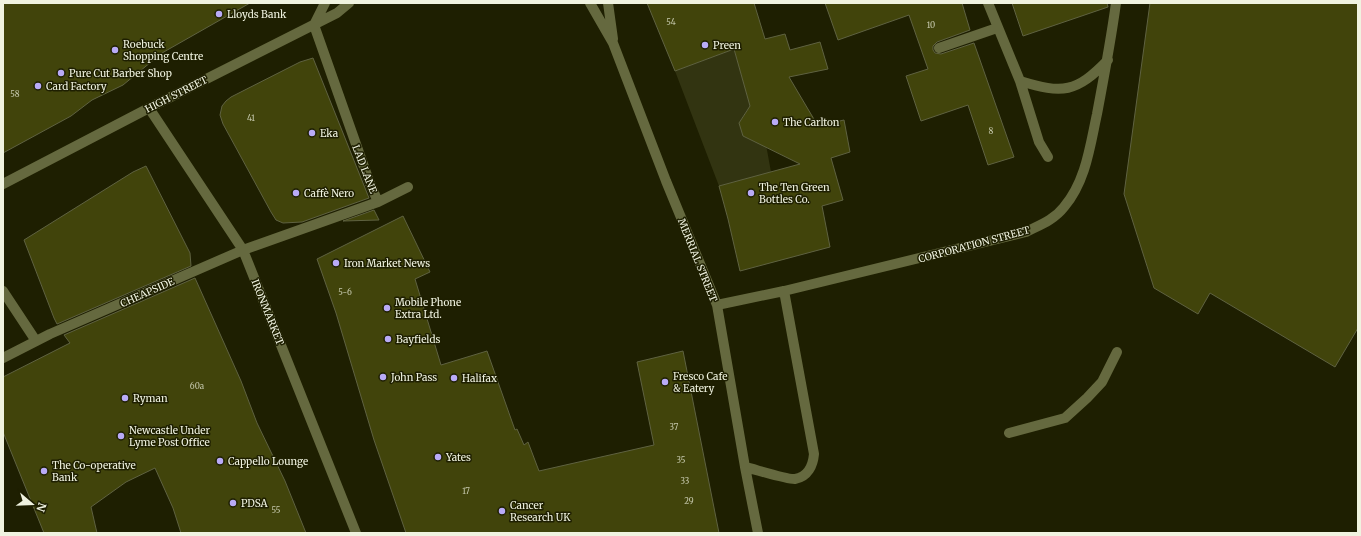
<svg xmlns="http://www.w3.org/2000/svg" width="1361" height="536" font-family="Merriweather,serif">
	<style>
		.green { fill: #323411 }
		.building { fill: #41440b; stroke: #5f6241 }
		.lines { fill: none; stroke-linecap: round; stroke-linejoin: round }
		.minor { stroke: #65693f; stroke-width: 10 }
		.poi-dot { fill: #b9abf7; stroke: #1e1f01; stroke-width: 1.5 }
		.labels { text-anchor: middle; stroke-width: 3; stroke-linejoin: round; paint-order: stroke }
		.number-label { font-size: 8px; fill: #c4c7ab }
		.poi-label { font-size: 10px; fill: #f0f3e0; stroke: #1e1f01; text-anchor: start }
		.street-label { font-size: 10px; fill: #f0f3e0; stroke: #1e1f01 }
	</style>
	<rect width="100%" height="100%" fill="#1e1f01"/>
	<path class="green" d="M734,49L751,109L747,110L739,123L743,136L755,142L765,139L771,172L719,186L675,71Z"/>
	<path class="building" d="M3,3H250L162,53L123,85L92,100L71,116L3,153Z
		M647,3H754L765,39L785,34L790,50L820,42L828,69L789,77L818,126L844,120L850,152L831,158L843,200L822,206L830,247L740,271L728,219L719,186L800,164L743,136L739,123L750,106L734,49L675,71Z
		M825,3H962L970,30L937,42L933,46V50L935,53L941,54L974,43L1014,157L988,165L968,105L921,121L906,76L928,69L909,15L838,40Z
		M1012,3H1107L1108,7L1023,36Z
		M1150,3H1358V328L1335,367L1210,293L1198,314L1154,288L1124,194Z
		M313,58L369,198L302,222L283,223L276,220L271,212L223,124L220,115L222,106L226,101L231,97L300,62Z
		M146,166L190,253L191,266L57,324L54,318L24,240L133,172Z
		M374,210L379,220L343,221Z
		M403,216L430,272L415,279L441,365L487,351L515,430L517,429L524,445L528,442L539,471L654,445L637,362L683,351L719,533H406L374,440L336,313L317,259Z
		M195,278L241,381L257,423L285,481L306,533H181L173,508L155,468L126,482L91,507L97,533H44L3,432V377L70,343L64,335Z"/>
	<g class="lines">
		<path class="minor" d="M590,3L613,43L666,181L717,305L745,467L758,533
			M608,3L613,39
			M988,3L1020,81C1063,94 1076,93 1108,60
			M314,25L325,3
			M939,48L997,28
			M1020,81L1039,142L1048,157
			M149,108L243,250L356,533
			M3,184L149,108L337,13L349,3
			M378,202L408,187
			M3,291L36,341
			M717,305L784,291L1026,232C1040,225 1054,220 1064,207C1086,181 1090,146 1097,114C1104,77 1111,40 1116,3
			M3,358L50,334L243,250L378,202L369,181L314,25
			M1009,433L1065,418L1087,398L1102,382L1117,352
			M745,467C754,469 788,480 795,479C808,477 813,465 814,454L784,291"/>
	</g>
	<g class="poi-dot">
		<circle cx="219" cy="14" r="4"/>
		<circle cx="705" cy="45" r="4"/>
		<circle cx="115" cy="50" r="4"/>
		<circle cx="61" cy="73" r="4"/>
		<circle cx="38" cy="86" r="4"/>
		<circle cx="775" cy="122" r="4"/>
		<circle cx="312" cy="133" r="4"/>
		<circle cx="296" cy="193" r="4"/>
		<circle cx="751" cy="193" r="4"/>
		<circle cx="336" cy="263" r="4"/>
		<circle cx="387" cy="308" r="4"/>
		<circle cx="388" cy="339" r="4"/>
		<circle cx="383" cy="377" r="4"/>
		<circle cx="454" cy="378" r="4"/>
		<circle cx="665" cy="382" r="4"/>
		<circle cx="125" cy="398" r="4"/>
		<circle cx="121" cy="436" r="4"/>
		<circle cx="438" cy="457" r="4"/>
		<circle cx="220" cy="461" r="4"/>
		<circle cx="44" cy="471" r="4"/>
		<circle cx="233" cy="503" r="4"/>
		<circle cx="502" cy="511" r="4"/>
	</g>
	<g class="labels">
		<g class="number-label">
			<text x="671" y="25">54</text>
			<text x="931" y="28">10</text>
			<text x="15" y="97">58</text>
			<text x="251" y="121">41</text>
			<text x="991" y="134">8</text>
			<text x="345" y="295">5-6</text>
			<text x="197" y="389">60a</text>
			<text x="674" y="430">37</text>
			<text x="681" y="463">35</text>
			<text x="685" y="484">33</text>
			<text x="466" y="494">17</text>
			<text x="689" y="504">29</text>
			<text x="276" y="513">55</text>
		</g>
		<g class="poi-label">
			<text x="227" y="18">Lloyds Bank</text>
			<text x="123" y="48">Roebuck<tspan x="123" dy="12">Shopping Centre</tspan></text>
			<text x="713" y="49">Preen</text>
			<text x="69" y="77">Pure Cut Barber Shop</text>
			<text x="46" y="90">Card Factory</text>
			<text x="783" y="126">The Carlton</text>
			<text x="320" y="137">Eka</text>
			<text x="759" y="191">The Ten Green<tspan x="759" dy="12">Bottles Co.</tspan></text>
			<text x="304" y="197">Caffè Nero</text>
			<text x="344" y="267">Iron Market News</text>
			<text x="395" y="306">Mobile Phone<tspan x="395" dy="12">Extra Ltd.</tspan></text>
			<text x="396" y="343">Bayfields</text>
			<text x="673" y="380">Fresco Cafe<tspan x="673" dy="12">&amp; Eatery</tspan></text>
			<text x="391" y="381">John Pass</text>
			<text x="462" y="382">Halifax</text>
			<text x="133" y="402">Ryman</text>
			<text x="129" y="434">Newcastle Under<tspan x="129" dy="12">Lyme Post Office</tspan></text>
			<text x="446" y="461">Yates</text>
			<text x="228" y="465">Cappello Lounge</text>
			<text x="52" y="469">The Co-operative<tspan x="52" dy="12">Bank</tspan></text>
			<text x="241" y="507">PDSA</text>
			<text x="510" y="509">Cancer<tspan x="510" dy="12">Research UK</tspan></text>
		</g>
		<g class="street-label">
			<text transform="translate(176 94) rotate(-27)" y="4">HIGH STREET</text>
			<text transform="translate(365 169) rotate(69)" y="4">LAD LANE</text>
			<text transform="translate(974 244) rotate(-15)" y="4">CORPORATION STREET</text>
			<text transform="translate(698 260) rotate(68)" y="4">MERRIAL STREET</text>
			<text transform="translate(147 292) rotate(-24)" y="4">CHEAPSIDE</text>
			<text transform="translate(268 312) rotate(68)" y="4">IRONMARKET</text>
		</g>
	</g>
	<rect width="1361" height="536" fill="none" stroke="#f0f3e0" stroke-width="8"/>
	<g transform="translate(32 504) rotate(109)" stroke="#1e1f01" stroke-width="3" paint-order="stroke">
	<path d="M0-3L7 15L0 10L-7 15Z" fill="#f0f3e0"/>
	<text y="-6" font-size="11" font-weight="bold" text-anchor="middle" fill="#f0f3e0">N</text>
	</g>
</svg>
